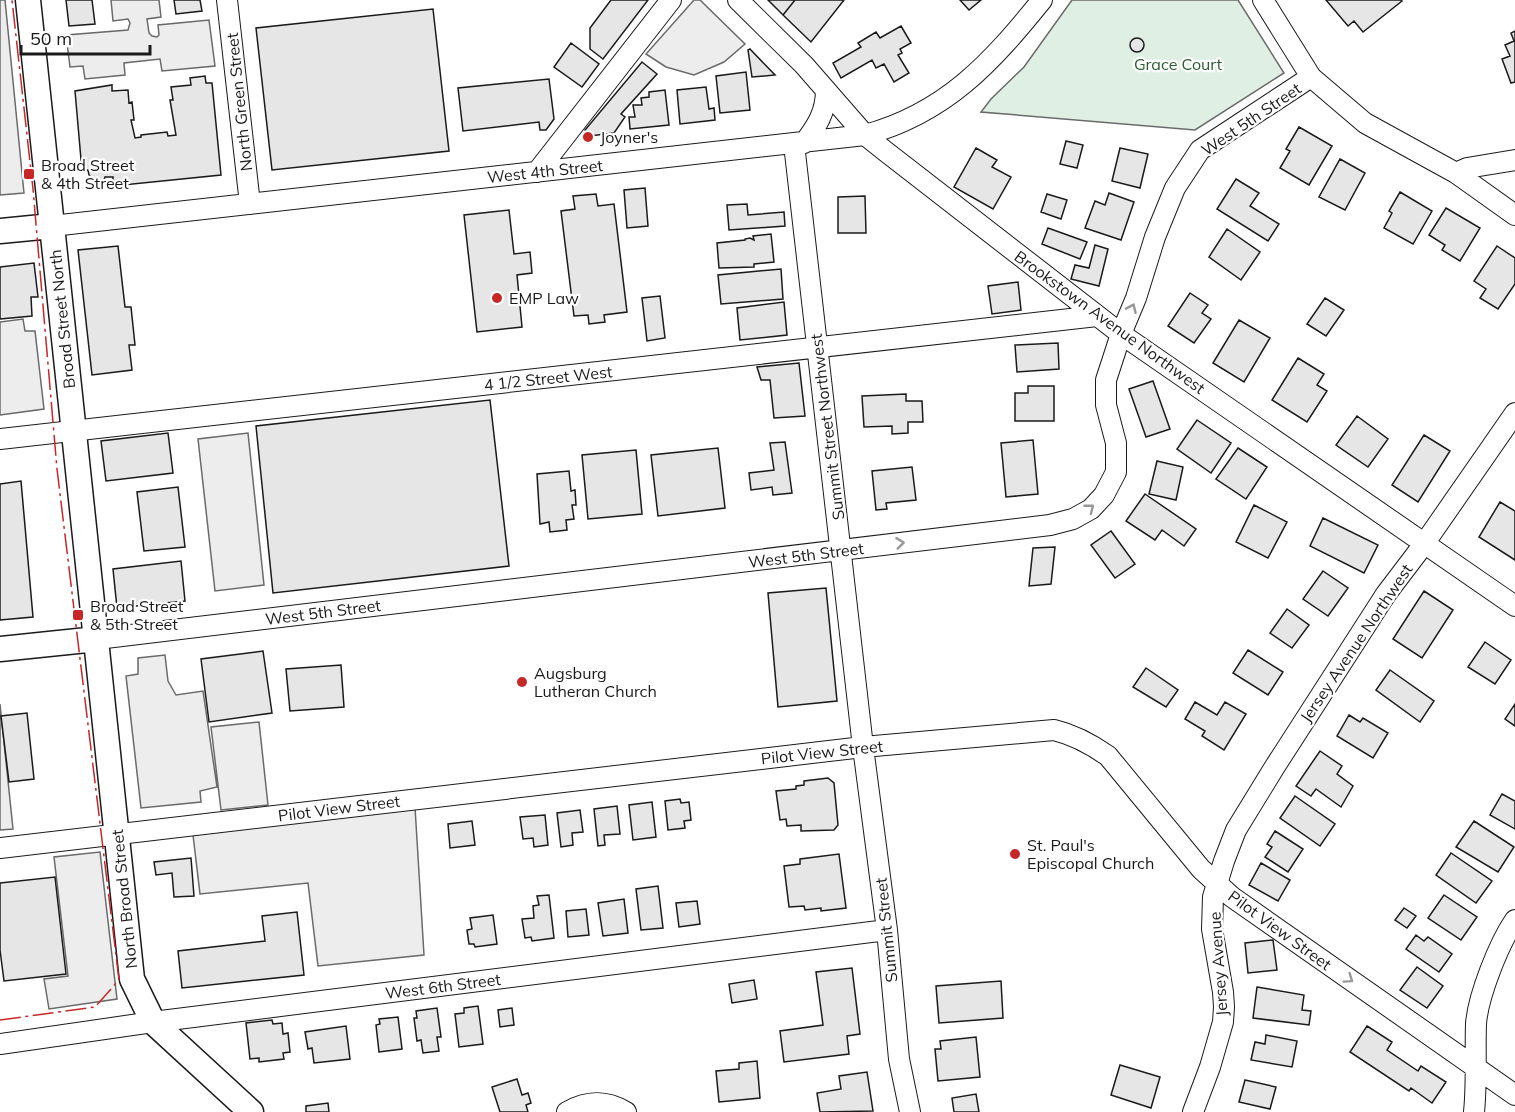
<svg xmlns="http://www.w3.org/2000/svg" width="1515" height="1112" font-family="Mulish,sans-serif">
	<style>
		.green { fill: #e0efe3; stroke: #6a6a6a; stroke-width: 1.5 }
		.parking { fill: #ededed; stroke: #6a6a6a; stroke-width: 1.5 }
		.building { fill: #e6e6e6; stroke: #1a1a1a; stroke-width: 1.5 }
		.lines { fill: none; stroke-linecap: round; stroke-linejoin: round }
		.minor-casing { stroke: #1a1a1a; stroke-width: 22 }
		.major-casing { stroke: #1a1a1a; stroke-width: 27 }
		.minor { stroke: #fff; stroke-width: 20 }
		.major { stroke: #fff; stroke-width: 24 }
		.power { stroke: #c62828; stroke-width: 1.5; stroke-dasharray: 21 4.5 3 4.5; stroke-linecap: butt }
		.oneway { stroke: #989898 }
		.poi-dot { fill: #c62828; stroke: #fff; stroke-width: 2 }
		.labels { text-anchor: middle; stroke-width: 4.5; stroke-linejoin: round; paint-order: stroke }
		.park-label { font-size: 16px; fill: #2b5a34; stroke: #fff }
		.street-label { font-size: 16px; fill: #1a1a1a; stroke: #fff }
		.poi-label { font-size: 16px; fill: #1a1a1a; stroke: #fff; text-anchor: start }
	</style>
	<rect width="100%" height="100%" fill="#fff"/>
	<path class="green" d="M1072,0H1238L1284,73L1195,130L981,112L991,99L1024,67Z"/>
	<path class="parking" d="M0,0H5L24,193L0,195Z
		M111,0H159L161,17L147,19L149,33L152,36L157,37L159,35L158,25L209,20L215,66L162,71L160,59L124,63L125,75L85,79L83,66L70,67L66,35L128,30L130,23L128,19L113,21Z
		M694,0H700L745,44L724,62L694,75L666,67L646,54Z
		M23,319L25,331H35L44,409L0,415V322Z
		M248,433L264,585L215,591L198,439Z
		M165,655L168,681L176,695L203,691L217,787L200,791L201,802L141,808L126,676L138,674V658Z
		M0,704L13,829L0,830Z
		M259,722L268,805L221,810L211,727Z
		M415,807L424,955L318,966L308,883L200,894L193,835Z
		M100,852L117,999L49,1009L44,979L68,976L54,857Z"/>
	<path class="building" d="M66,0H92L95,24L69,26Z
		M174,0H200L202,11L176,14Z
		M611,0H648L603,59L590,49V28Z
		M768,0H795L783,15Z
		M795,0H844L811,42L783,15Z
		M960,0H981L969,10Z
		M1326,0H1401L1402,1L1363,32L1354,21L1348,26Z
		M433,9L449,151L272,170L256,28Z
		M901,26L911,43L900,49L902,53L898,55L909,73L894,82L884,64L876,68L872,60L841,78L833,63L861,47L858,43L876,32L880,38Z
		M1515,31V82L1511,83L1502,59L1510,56L1505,45L1514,41L1511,33Z
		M1130 45a7 7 0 1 1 14 0a7 7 0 1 1-14 0Z
		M571,43L599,64L582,87L554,67Z
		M750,49L775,75L752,77L748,50Z
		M642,62L657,74L621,114L625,117L614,133L589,136L585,130Z
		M746,72L750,110L720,113L716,76Z
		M205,76L206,83H212L221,175L123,185L122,180L113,181V177H105L104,180L95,181L89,175L88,170L82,171L75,91L112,85V91L128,90L129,103L132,102L134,120H131L135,138L141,137V135L167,132L168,136L176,135L170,100H173L171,87L191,85L190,78Z
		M549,79L554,119L546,130H540L539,122L463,131L458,88Z
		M706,87L709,109L714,108L715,120L680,124L677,90Z
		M665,90L669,125L630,129L629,117H635L633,105H642L641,98L649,97V92Z
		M1299,127L1332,146L1309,185L1280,168L1290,151L1286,149Z
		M1066,141L1083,145L1077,168L1060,164Z
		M976,148L997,160L992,167L1011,177L993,209L954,187Z
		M1120,148L1148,154L1140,188L1112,181Z
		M1340,159L1365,173L1345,210L1319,197Z
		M1236,179L1259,193L1250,206L1279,224L1268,241L1217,209Z
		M645,188L648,226L627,228L624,190Z
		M1400,192L1432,211L1413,244L1384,228L1392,213L1389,211Z
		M1109,193L1134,202L1121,240L1085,228L1095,201L1105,205Z
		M596,194L598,206L614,204L627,312L604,315L605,322L589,324L588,315L574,316L561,211L575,209L573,196Z
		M1047,194L1067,200L1061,219L1041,212Z
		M865,196L866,233H838V197Z
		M747,204L748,215L784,212L785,226L729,230L727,205Z
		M1446,208L1480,228L1460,261L1442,250L1445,245L1429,235Z
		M509,210L514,254L530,252L532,273L517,275L522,327L477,332L464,215Z
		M1048,228L1087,242L1080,259L1042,244Z
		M1227,229L1260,252L1241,280L1209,257Z
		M771,234L774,262L754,264V267L719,268L717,243L745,240V239L750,238L754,240L753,236Z
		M1095,245L1108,249L1099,286L1071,279L1075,265L1089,268Z
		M118,246L125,307H131L135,345H129L132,370L92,375L78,250Z
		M1497,246L1515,258V284L1498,309L1480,298L1486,289L1474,281Z
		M34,263L38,297H31L32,316L0,319V267Z
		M781,269L783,299L721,304L718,275Z
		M1018,282L1021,310L992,314L988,286Z
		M1190,293L1208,305L1202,313L1211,319L1194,343L1168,326Z
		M660,296L665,338L647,341L642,298Z
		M1325,298L1344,310L1326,336L1307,324Z
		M784,302L787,335L740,340L737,308Z
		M1239,320L1270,338L1244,382L1213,363Z
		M1058,343L1059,369L1017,372L1015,345Z
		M1298,358L1324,374L1317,385L1327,391L1307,422L1272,400Z
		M799,363L805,416L774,418L770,380H761L757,367Z
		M1153,381L1170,429L1146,437L1129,389Z
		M1028,386H1054V421H1015V393H1028Z
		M906,394V401H922L923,422H908V433L892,434V426L864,427L862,396Z
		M490,400L509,566L273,593L256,426Z
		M1357,416L1388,439L1368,467L1336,445Z
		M1197,420L1231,443L1211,473L1177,449Z
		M168,433L173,473L106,481L101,441Z
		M1424,435L1450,451L1418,502L1392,485Z
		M1033,440L1038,494L1006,497L1001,443Z
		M785,442L792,493L773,495L772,487L751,490L749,473L774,470L770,443Z
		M718,448L725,508L658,516L651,455Z
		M1238,448L1267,467L1246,499L1216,479Z
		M636,450L642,514L588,519L582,455Z
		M1157,461L1183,467L1176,500L1149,494Z
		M912,467L916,500L886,503L887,509L876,510L872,471Z
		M569,471L571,491L575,490L576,505H572L574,519L566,520L567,530L550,532L549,522L540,524L537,474Z
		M21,481L33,617L0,620V484Z
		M178,487L185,547L144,551L137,492Z
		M1145,494L1196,529L1184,546L1162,530L1155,540L1126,521Z
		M1500,502L1515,511V560L1479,537Z
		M1254,505L1287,522L1268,558L1236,542Z
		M1323,518L1378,545L1364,573L1310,546Z
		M1111,531L1135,564L1115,578L1091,545Z
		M1055,547L1051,584L1029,586L1033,548Z
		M181,561L185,601L117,608L113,569Z
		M1323,571L1348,588L1328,616L1303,599Z
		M826,588L837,701L778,707L768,593Z
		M1424,591L1453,610L1422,658L1393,639Z
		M1287,609L1309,625L1292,648L1270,633Z
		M1485,642L1511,660L1495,684L1468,667Z
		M1248,650L1283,672L1268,695L1233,673Z
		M263,651L272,713L209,722L201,659Z
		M341,665L344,707L290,711L286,669Z
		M1146,668L1178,690L1166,707L1133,687Z
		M1390,670L1434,701L1420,722L1376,690Z
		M1195,702L1217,715L1225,702L1246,714L1224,750L1202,736L1205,731L1185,719Z
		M1515,704V726L1505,719Z
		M27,713L34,779L9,782L1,716Z
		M1349,715L1360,722L1363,718L1388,733L1373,758L1337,736Z
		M1320,751L1342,766L1337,774L1353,786L1341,807L1316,789L1311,796L1296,786Z
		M828,778L834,783L838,825L834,830L801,831V825L787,826L786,819L780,820L776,791L796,789V786L804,785V781Z
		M1502,794L1515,801V829L1490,815Z
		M1295,796L1335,824L1320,846L1280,818Z
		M680,799L681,803L689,802L691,820L684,821L685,828L668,830L665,801Z
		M652,802L656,837L633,840L629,805Z
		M617,806L620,834L604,835L605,845L598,846L594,809Z
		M580,810L583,832L572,833L573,845L561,847L557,813Z
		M545,815L548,845L534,847L533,838L523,839L520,817Z
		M472,821L475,845L450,848L448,824Z
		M1474,821L1514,847L1498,872L1456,847Z
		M1275,831L1303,849L1288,872L1265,857L1272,847L1267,844Z
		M1451,853L1492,881L1476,903L1436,875Z
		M839,854L846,908L821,911V908L805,910L804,906L789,907L784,866L800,864V859Z
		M191,858L194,896L174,897L172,873L156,875L154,862Z
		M1261,863L1290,880L1278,901L1249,885Z
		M55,877L66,974L4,981L0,950V883Z
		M658,886L663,928L641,930L636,889Z
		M549,895L554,938L532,941L531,937L525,938L522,919L534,918L533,906L539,905L537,896Z
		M1444,895L1477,917L1461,940L1428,918Z
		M624,899L628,933L603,936L598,903Z
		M697,901L700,924L679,927L676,903Z
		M1404,908L1416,916L1407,928L1395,920Z
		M586,909L589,935L568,937L566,911Z
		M297,912L304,975L182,988L178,951L265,941L262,916Z
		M493,915L497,944L475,947L474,944H469L467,930L472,929L470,918Z
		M1416,935L1424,941L1428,937L1452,954L1439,972L1406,949Z
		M1273,940L1277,970L1248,973L1245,943Z
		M1417,967L1443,986L1427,1008L1400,990Z
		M852,968L860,1034L847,1036L849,1054L784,1062L780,1031L823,1025L816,972Z
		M754,980L757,999L732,1003L729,984Z
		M1001,981L1003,1018L939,1023L936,986Z
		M1257,987L1304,995L1302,1010L1311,1011L1309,1025L1253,1018Z
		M478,1006L483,1044L459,1047L455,1014L464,1013V1008Z
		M437,1008L441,1037H437L439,1051L423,1053L421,1040L417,1041L414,1018H417L416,1011Z
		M512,1008L514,1025L500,1027L498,1010Z
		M398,1017L402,1049L379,1052L376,1025L380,1024L379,1019Z
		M272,1020L273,1024L282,1023L283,1034L288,1033L290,1052L283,1053L284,1059L259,1062V1058L250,1059L246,1023Z
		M346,1026L350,1059L314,1063L312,1048L308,1049L305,1032Z
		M1367,1026L1392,1042L1387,1050L1418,1071L1421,1066L1446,1082L1432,1103L1411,1088L1409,1091L1350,1052Z
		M1266,1035L1297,1041L1292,1067L1251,1060L1255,1042L1265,1044Z
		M976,1037L980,1077L938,1081L935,1049H941L940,1041Z
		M757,1061L760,1098L719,1102L716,1071L739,1069V1063Z
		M1120,1065L1160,1077L1151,1108L1111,1095Z
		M867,1072L873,1111L820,1112L817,1093L841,1089L839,1076Z
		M517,1079L522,1095L528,1093L531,1103L526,1105L528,1112H500L492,1087Z
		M1245,1080L1276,1087L1270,1109L1239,1102Z
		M976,1094L979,1112H954L952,1098Z
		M328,1103L329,1112H306V1106Z"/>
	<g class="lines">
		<defs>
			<path id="minor" d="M227,0L250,204
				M738,0L804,65L865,135L885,151L1121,334L1515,606
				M1263,0L1311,77L1365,123L1456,173L1515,215
				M804,143C817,126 826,112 826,90
				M794,144L863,747L887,930L899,1059L910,1112
				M537,172L671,0
				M1456,173L1467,168L1515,160
				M52,226L865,135C946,113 991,63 1042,0
				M0,439L1097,316
				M97,639L1050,525L1073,519L1091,509L1104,495L1116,472V443L1106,405V380L1121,334L1136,298L1155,237L1175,188L1200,150L1311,77
				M0,848L863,747L1054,730C1075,735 1091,744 1108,756L1201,869L1232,897L1515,1095
				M0,1044L153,1022L887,930
				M567,1112C588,1100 606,1100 626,1112
				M1193,1112L1210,1067L1223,1022L1224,1007L1223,992L1212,929L1213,897L1224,861L1236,830L1274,768L1386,594L1424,544L1515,413
				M1474,1112C1477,1083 1475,1053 1476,1024C1478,996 1499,943 1515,920"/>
			<path id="major" d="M28,0L132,979L153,1022L251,1112
				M0,231L52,226
				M0,649L97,639"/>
		</defs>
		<use href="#minor" class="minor-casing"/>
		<use href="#major" class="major-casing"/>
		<use href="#minor" class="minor"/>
		<use href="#major" class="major"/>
		<path class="power" d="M0,1020L95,1007L119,980L57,469L33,189L12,0"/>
	</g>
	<defs><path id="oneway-chevron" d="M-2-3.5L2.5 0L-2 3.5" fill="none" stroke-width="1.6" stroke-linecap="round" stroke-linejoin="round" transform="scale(1.5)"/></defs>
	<g class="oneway">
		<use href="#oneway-chevron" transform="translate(1132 308) rotate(-66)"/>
		<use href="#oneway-chevron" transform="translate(1090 508) rotate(-38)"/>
		<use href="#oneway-chevron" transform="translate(900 543) rotate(-7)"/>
		<use href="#oneway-chevron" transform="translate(1349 979) rotate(35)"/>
	</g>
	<g class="poi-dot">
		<circle cx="588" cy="137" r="6"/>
		<rect x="23" y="168" width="12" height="12" rx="3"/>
		<circle cx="497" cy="298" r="6"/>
		<rect x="72" y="609" width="12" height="12" rx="3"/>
		<circle cx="522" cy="682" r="6"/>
		<circle cx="1015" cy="854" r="6"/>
	</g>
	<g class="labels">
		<g class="park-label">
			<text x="1178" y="70">Grace Court</text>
		</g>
		<g class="street-label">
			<text transform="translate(239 102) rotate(-96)" y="6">North Green Street</text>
			<text transform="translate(1251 119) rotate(-34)" y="6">West 5th Street</text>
			<text transform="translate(545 171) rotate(-6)" y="6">West 4th Street</text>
			<text transform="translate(62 319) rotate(-96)" y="6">Broad Street North</text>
			<text transform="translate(1110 322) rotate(36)" y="6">Brookstown Avenue Northwest</text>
			<text transform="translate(548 378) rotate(-6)" y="6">4 1/2 Street West</text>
			<text transform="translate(827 427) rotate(-97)" y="6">Summit Street Northwest</text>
			<text transform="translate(806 555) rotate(-7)" y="6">West 5th Street</text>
			<text transform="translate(323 612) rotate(-7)" y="6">West 5th Street</text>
			<text transform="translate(1356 643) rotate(-56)" y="6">Jersey Avenue Northwest</text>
			<text transform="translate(822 752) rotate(-6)" y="6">Pilot View Street</text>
			<text transform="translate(339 808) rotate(-7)" y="6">Pilot View Street</text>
			<text transform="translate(124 899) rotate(-96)" y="6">North Broad Street</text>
			<text transform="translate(886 930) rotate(-96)" y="6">Summit Street</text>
			<text transform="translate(1280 930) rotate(36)" y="6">Pilot View Street</text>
			<text transform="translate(1218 964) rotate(-94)" y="6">Jersey Avenue</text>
			<text transform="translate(443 986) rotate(-7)" y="6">West 6th Street</text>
		</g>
		<g class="poi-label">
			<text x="600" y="143">Joyner's</text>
			<text x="41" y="171">Broad Street<tspan x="41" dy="18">&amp; 4th Street</tspan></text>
			<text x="509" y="304">EMP Law</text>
			<text x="90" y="612">Broad Street<tspan x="90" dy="18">&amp; 5th Street</tspan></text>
			<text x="534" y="679">Augsburg<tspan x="534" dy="18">Lutheran Church</tspan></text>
			<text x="1027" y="851">St. Paul's<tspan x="1027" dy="18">Episcopal Church</tspan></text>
		</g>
	</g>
	<path d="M21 45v9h129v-9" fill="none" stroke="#1a1a1a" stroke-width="3"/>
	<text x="30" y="45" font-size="18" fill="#1a1a1a" stroke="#ffffff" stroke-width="4.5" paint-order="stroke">50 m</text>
</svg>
